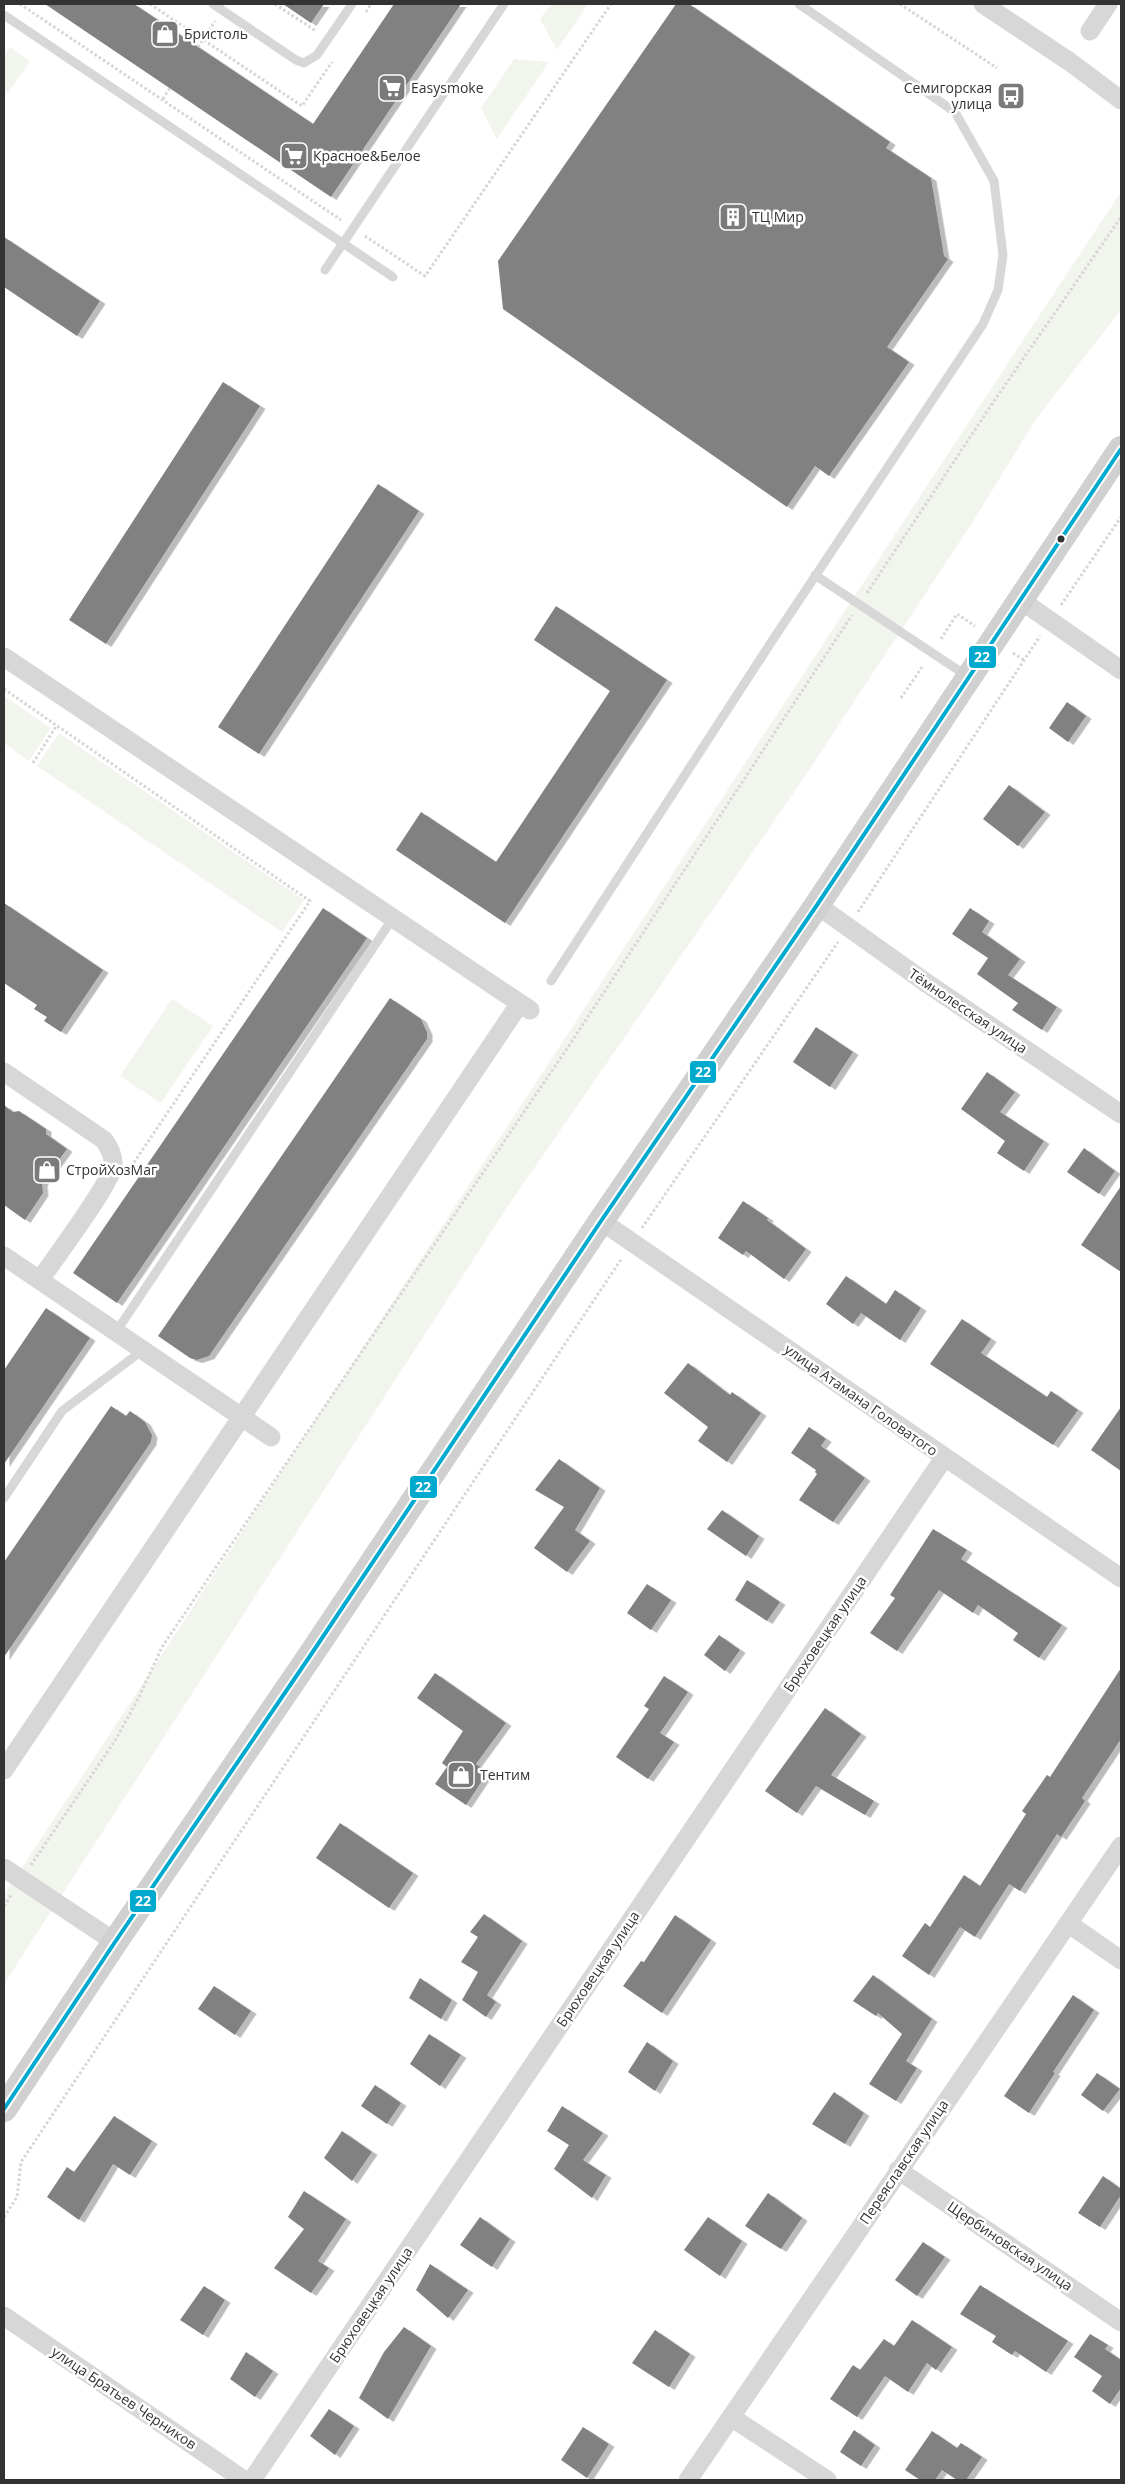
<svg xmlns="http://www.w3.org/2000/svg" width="1125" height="2484" font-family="'Open Sans',sans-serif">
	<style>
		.green { fill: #f1f5ed }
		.building { fill: #818181; filter: url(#shadow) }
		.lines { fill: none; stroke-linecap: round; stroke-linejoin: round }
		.path { stroke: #d6d6d6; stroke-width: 3; stroke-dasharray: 2.5 2.5; stroke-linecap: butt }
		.lane { stroke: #d7d7d7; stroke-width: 9 }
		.street { stroke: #d7d7d7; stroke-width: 19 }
		.secondary { stroke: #d0d0d0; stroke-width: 26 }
		.bus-1-casing { stroke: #fff; stroke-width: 8 }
		.bus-1 { stroke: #00a9ce; stroke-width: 4 }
		.bus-dot { fill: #333; stroke: #fff; stroke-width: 2 }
		.labels { text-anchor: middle; stroke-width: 5; stroke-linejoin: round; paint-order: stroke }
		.poi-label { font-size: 14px; fill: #333; stroke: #fff; text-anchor: start }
		.street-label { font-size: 14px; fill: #333; stroke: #fff }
		.line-badge { stroke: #fff; stroke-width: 2 }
		.badge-label { font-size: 14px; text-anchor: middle; font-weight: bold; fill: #fff }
	</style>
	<defs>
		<filter id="shadow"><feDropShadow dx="5.5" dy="3" stdDeviation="0" flood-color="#0004"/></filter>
	</defs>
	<rect width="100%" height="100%" fill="#fff"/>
	<path class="green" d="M551,4H588L557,50L540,19Z
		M10,47L30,61L8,93L4,90V56Z
		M514,59L549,62L497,139L481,108Z
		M1121,192V310L1036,419L974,520L801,782L508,1206L4,1984V1895C377,1328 746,758 1121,192Z
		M4,696L51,728L29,761L4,743Z
		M59,733L304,900L282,932L37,766Z
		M172,999L213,1026L161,1103L120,1076Z"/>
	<path class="building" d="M45,4H134L313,124L394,4H461L331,197Z
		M283,4H324L311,23Z
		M676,4H689L890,142L886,148L931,178L944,256L948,259L887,347L909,362L829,476L815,466L787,507L503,309L498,261Z
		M4,237L100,301L77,336L4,287Z
		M223,382L260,406L106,644L69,620Z
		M378,484L419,511L259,754L218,727Z
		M556,606L667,680L505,923L396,850L421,812L496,862L610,691L534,640Z
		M1067,702L1086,716L1068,742L1049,728Z
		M1009,785L1045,812L1018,846L983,819Z
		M4,903L103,970L61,1032L44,1021L47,1017L34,1009L37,1005L4,983Z
		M323,908L367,938L117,1303L73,1273Z
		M970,908L989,921L982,932L1020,959L1008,975L1057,1007L1042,1030L1012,1010L1018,1003L977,974L988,958L952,934Z
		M390,998L421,1019L427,1032V1039L209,1356L197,1360L190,1358L158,1336Z
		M816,1027L853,1052L830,1087L793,1062Z
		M987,1072L1015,1092L1000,1112L1044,1141L1024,1171L997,1153L1005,1141L961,1109Z
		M4,1105L13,1112L19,1111L46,1129V1134L67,1149L42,1183L43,1193L25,1220L4,1205Z
		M1084,1148L1115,1171L1099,1194L1067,1172Z
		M1121,1186V1272L1081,1245Z
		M743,1201L768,1218L767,1220L806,1249L784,1279L746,1251L743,1255L718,1238Z
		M846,1276L886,1304L895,1290L921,1308L900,1340L861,1313L853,1324L826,1304Z
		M46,1308L90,1338L4,1464V1370Z
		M962,1319L991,1339L981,1353L1047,1397L1051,1391L1078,1410L1053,1445L930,1364Z
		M688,1363L730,1395L732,1392L761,1413L727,1462L698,1441L708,1427L664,1393Z
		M111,1406L126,1416L130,1411L145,1422L152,1435L151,1442L4,1657V1562Z
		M1121,1407V1471L1091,1450Z
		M809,1427L826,1439L821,1446L865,1478L833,1522L799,1500L817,1474L815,1472L816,1470L791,1453Z
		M559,1459L600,1488L575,1530L590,1541L567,1572L534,1548L564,1507L535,1490Z
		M722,1510L759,1536L746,1556L707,1529Z
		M933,1529L967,1550L961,1559L1062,1625L1039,1658L1013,1640L1018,1633L978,1605L973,1613L939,1590L897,1651L870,1633L895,1598L890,1595Z
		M747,1580L780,1602L767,1621L735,1600Z
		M647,1584L671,1600L651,1630L627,1613Z
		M719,1635L740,1650L725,1671L704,1655Z
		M1121,1668V1739L1082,1798L1085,1801L1061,1837L1057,1834L1020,1891L1009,1884L975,1937L960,1927L929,1975L902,1956L925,1923L930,1927L964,1875L980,1886L1026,1814L1022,1811L1047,1775L1050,1777Z
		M435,1673L506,1723L476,1764L488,1772L466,1805L435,1784L447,1767L442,1763L463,1731L417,1698Z
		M664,1676L688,1692L660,1733L674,1742L648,1779L616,1757L649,1709L644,1706Z
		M825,1708L861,1734L831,1775L874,1801L865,1815L816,1786L797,1813L765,1791Z
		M340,1823L413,1873L389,1908L316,1858Z
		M484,1914L522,1941L487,1995L496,2002L486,2017L462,2000L478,1972L461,1962L478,1937L470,1932Z
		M675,1915L711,1940L662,2013L623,1986L641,1961L644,1962Z
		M873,1975L932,2019L906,2061L917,2068L896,2101L869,2084L902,2034L878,2013L876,2016L853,2001Z
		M420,1978L452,2000L441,2019L409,1998Z
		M214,1986L251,2011L235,2035L198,2009Z
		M1073,1995L1094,2010L1053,2072L1055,2073L1029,2113L1004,2096Z
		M429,2034L461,2055L440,2086L410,2064Z
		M647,2042L673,2061L655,2091L628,2072Z
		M1097,2073L1120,2089L1103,2111L1081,2095Z
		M375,2085L401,2103L387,2124L361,2106Z
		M834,2092L864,2113L845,2144L812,2124Z
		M562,2106L603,2133L583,2160L606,2175L592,2198L554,2169L569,2145L547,2131Z
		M114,2116L152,2141L130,2175L113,2164L79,2220L47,2197L67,2167L74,2172Z
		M342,2131L372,2152L352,2181L324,2158Z
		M1103,2176L1121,2189V2195L1100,2227L1078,2213Z
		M304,2191L346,2219L318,2261L329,2268L311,2293L274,2268L304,2229L288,2217Z
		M768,2193L802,2218L781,2249L745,2226Z
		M480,2217L510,2239L492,2267L460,2245Z
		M708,2217L742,2241L720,2276L684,2250Z
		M923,2242L945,2257L917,2296L895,2280Z
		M430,2264L468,2290L448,2318L416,2290Z
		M980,2285L1068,2341L1046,2372L1015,2351L1012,2355L992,2342L996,2336L960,2314Z
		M204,2286L225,2300L203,2335L180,2320Z
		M912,2320L952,2347L936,2370L927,2363L908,2392L885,2376L857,2417L830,2399L853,2365L860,2370L884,2339L894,2346Z
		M404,2327L431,2346L388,2419L359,2398L384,2352Z
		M655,2330L690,2354L669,2387L632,2363Z
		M1090,2334L1108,2345L1105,2349L1121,2360V2388L1110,2404L1092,2391L1102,2376L1074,2357Z
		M246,2352L273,2371L255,2397L230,2379Z
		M329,2409L354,2426L335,2455L310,2436Z
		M583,2427L609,2444L587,2478L561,2460Z
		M854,2430L875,2445L861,2466L840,2452Z
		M932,2431L957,2448L961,2443L982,2457L966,2480H957L942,2470L935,2480H920L905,2470Z"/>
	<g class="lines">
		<path class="path" d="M20,4L341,220
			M150,4L302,106L332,62
			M275,4L316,31
			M900,4L997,68
			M366,12L371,4
			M198,47L215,21
			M163,99L170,88
			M365,236L425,276L611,4
			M867,593L994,401L1121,217
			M1061,605L1121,517
			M941,639L957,614L975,626
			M1013,653L1024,660
			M4,689L310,901L133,1164
			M901,698L922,667
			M33,763L57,725
			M858,912L1040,636
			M642,1228L838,942
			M31,1865L116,1739L138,1699L162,1647L566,1050L852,615
			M4,1906L11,1895
			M4,2217L17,2197L21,2162L622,1258"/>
		<path class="lane" d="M213,4L296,60L304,63L317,55L352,4
			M4,15L393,277
			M325,270L504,4
			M815,575L967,676
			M551,981L772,641L983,324L998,290L1003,255L994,181L955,112L799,4
			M116,1332L393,918
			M4,1498L62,1411L143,1350"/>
		<path class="street" d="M983,4L1070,62L1121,100
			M1090,31L1108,4
			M1019,599L1121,670
			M4,657L530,1010
			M817,905L925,982L1121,1114
			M4,1072L104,1140C109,1147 114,1157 113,1166C110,1185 54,1259 40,1280
			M601,1221L1121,1578
			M4,1256L271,1437
			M4,1770L520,1003
			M4,1868L115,1942
			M1069,1924L1121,1960
			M898,2170L1121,2322
			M4,2316L244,2480
			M731,2417L827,2480
			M252,2480L944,1458
			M688,2480L1121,1846"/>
		<path class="secondary" d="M4,2109L115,1942L310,1656L601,1221L817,905L1121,449"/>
		<defs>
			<path id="bus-1" d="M4,2109L115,1942L310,1656L601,1221L817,905L1121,449"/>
		</defs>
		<use href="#bus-1" class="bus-1-casing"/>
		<use href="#bus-1" class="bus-1"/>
	</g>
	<defs>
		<symbol id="shop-square" viewBox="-11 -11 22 22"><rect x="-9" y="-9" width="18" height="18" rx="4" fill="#7a7a7a" stroke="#fff"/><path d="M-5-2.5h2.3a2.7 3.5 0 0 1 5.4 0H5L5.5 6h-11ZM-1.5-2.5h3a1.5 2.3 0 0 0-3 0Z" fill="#fff"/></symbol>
		<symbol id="supermarket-square" viewBox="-11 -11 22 22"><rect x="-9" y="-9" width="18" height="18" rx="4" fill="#7a7a7a" stroke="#fff"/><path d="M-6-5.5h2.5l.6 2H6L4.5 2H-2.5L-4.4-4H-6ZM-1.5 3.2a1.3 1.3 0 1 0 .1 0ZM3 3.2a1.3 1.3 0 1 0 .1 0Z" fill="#fff"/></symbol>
		<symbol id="bus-square" viewBox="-11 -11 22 22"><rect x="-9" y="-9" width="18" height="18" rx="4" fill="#7a7a7a" stroke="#fff"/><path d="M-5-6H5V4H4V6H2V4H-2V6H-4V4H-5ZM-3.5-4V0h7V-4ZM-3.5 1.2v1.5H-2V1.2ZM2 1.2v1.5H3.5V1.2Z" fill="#fff"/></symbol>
		<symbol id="building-square" viewBox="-11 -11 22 22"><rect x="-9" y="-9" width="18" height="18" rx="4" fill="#7a7a7a" stroke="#fff"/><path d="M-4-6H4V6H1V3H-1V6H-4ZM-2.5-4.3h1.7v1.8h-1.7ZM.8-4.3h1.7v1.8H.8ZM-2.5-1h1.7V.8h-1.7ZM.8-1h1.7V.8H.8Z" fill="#fff"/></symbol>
	</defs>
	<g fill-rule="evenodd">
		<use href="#shop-square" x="149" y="18" width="32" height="32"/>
		<use href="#supermarket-square" x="376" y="72" width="32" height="32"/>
		<use href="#bus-square" x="995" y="80" width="32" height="32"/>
		<use href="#supermarket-square" x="278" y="140" width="32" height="32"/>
		<use href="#building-square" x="717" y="201" width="32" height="32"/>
		<use href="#shop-square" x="31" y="1154" width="32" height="32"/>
		<use href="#shop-square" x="445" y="1759" width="32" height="32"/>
	</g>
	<circle class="bus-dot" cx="1061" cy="539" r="4.5"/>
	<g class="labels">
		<g class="poi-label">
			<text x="184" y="39">Бристоль</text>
			<text x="411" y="93">Easysmoke</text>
			<text x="992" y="93" text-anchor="end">Семигорская<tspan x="992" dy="16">улица</tspan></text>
			<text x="313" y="161">Красное&amp;Белое</text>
			<text x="752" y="222">ТЦ Мир</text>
			<text x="66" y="1175">СтройХозМаг</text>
			<text x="480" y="1780">Тентим</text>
		</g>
		<g class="street-label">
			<text transform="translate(968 1011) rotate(34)" y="5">Тёмнолесская улица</text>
			<text transform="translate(861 1400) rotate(35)" y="5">улица Атамана Головатого</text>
			<text transform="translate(825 1634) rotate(-56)" y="5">Брюховецкая улица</text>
			<text transform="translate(598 1969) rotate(-56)" y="5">Брюховецкая улица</text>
			<text transform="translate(904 2162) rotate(-56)" y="5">Переяславская улица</text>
			<text transform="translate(1010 2246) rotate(34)" y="5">Щербиновская улица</text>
			<text transform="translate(371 2305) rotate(-56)" y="5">Брюховецкая улица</text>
			<text transform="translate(124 2398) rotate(34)" y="5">улица Братьев Черников</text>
		</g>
	</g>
	<g class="line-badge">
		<rect x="968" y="645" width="29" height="24" rx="5" fill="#00a9ce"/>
		<rect x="689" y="1060" width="28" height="24" rx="5" fill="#00a9ce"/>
		<rect x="409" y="1475" width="29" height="24" rx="5" fill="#00a9ce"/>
		<rect x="129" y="1889" width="28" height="24" rx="5" fill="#00a9ce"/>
	</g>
	<g class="badge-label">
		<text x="982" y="662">22</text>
		<text x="703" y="1077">22</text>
		<text x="423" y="1492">22</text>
		<text x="143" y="1906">22</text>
	</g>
	<rect width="1125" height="2484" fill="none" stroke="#333333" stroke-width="10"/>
</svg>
